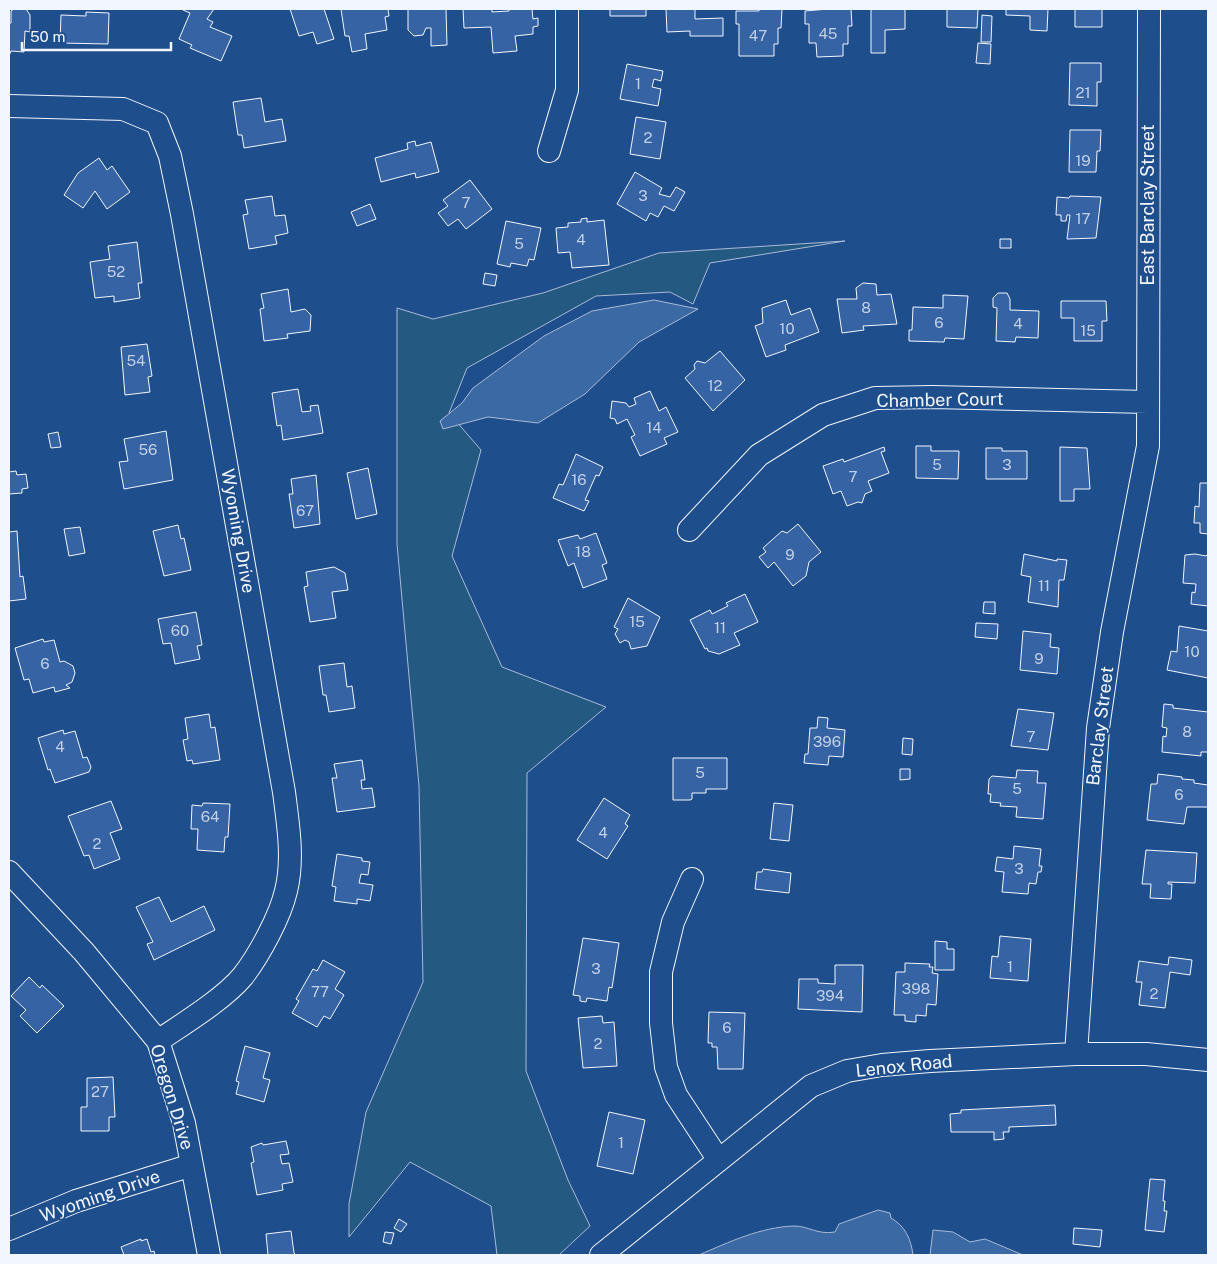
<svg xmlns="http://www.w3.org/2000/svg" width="1217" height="1264" font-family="'Public Sans',sans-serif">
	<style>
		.green { fill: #245a82; stroke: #a8bbd7 }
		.water { fill: #3b69a3; stroke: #a8bbd7 }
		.building { fill: #3563a3; stroke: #f2f6ff }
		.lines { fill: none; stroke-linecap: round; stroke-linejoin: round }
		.minor-casing { stroke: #f2f6ff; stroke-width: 24 }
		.minor { stroke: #1f4e8c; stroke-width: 22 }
		.labels { text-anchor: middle; stroke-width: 4; stroke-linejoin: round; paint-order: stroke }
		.number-label { font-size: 15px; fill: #c3d1e8 }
		.street-label { font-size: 18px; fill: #f2f6ff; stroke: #1f4e8c }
	</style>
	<rect width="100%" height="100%" fill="#1f4e8c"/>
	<path class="green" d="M845,241L710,263L693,304L670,292L596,296L467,368L449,413L481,450L452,556L502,667L606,707L527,773L526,1071L568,1180L590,1226L559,1255H497L491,1206L410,1162L349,1237V1204L366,1112L423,982L419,786L397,544V308L433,319L543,293L659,253Z"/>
	<path class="water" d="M654,300L698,309L639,342L585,394L538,423L488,417L443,429L440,421L462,403L473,388L544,336L592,311Z
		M878,1210L890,1213L891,1218C905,1226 911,1239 913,1255H699C729,1242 761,1227 794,1226C809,1226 817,1235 835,1232L839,1224Z
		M933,1230L953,1232L970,1242L985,1239L1023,1255H930Z"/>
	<path class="building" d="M14,9H26L30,15V32L25,31L24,52L11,51L9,56V23H11V11Z
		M184,9H214L207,19L213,22L210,27L232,36L221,61L190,48L192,45L179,39L190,13L183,10Z
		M290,9H324L334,39L317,44L313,32L299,36Z
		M341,9H388L389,16L385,17L387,30L365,34L367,49L352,52L349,36H345Z
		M408,9H446L447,45L431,46V28H426L423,35L414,36L408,30Z
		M463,9H492V12L509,11V9H532L533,19L538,18V26L533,27V34L515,36L517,51L493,53L491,27L464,28Z
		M610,9H646V16H610Z
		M666,9H695V19L723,18V36H690V31L667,32Z
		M759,9H782L781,28H778V44H774V56H739V24H736V11H759Z
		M828,9H851L852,26H848V44H843V56L817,57L816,43H809V24H805V11Z
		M871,9H905V29L885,30V53H871Z
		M947,9H978L977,28L947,27Z
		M1006,9H1048L1047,31L1030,30V16L1006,15Z
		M1075,9H1102V27H1075Z
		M86,12L109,13L108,44L60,43L61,15L86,16Z
		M982,15L992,16L991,42H981Z
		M978,43L991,44L990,64L976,63Z
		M1070,63H1101V82H1097V106L1069,105Z
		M627,64L663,71L661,81L654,79L652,87L661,89L658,106L620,99Z
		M261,98L265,122L282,119L286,141L244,148L242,135H238L233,102Z
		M636,117L666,122L660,159L630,154Z
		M1070,130H1101L1100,151H1097L1096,172H1069Z
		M415,141L416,146L431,142L439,172L416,178L415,173L381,182L375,158L408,149L407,143Z
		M99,158L107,170L112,166L130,192L107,209L95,191L83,208L64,195L78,173Z
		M635,172L662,188L659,194L670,197L676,187L685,192L674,211L664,206L658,217L650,213L646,221L617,204Z
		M470,180L492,209L466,229L458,219L448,226L438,213L448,206L443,200Z
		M272,196L275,216L285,215L288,233L275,236L277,244L249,249L243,215L248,214L245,200Z
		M1070,196L1101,197L1096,238L1067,239L1070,215H1067L1066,221H1061V215H1056L1057,197L1069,198Z
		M370,204L376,219L357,226L351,212Z
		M587,218V222L604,220L609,265L572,268L570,252L558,253L556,228L568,227V223L581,222V219Z
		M506,221L541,228L534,260L529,259L527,266L511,263L510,267L497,264Z
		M1000,239H1011V248H1000Z
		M137,242L142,283H138L140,298L114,302V296L95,298L90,262L110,259L108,246Z
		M485,273L497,275L495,286L483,284Z
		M863,283L876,284L877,295L891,294L897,324L863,326L864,330L842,333L837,299H857L856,288Z
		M288,289L291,312L305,309L311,315L310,331L287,334L288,338L264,341L260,309L264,308L261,294Z
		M998,293H1007L1010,299V310L1039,311L1038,338L1016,337L1015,342L996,341L997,308L993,307V298Z
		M943,295L968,296L964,339L945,338L944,342L909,341V330H912L913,307L943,308Z
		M786,300L791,315L810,308L819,332L785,345L786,350L766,357L755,326L763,323L762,308Z
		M1061,301H1106L1107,321H1102V341H1074V318H1061Z
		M147,344L152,376L148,377L150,392L125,395L121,347Z
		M720,351L745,380L713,411L685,378L695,369L694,365L697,361L705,363Z
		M298,389L302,412L311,411L310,406L318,405L323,433L283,440L281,425L277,426L272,393Z
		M650,391L659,411L666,407L678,432L664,438L667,444L640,456L631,437L635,435L627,419L617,424L615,419L610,418L612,401L626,403L629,407L636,404L634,398Z
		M166,431L173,480L124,489L119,462L128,461L124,439Z
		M58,432L61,447L51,448L48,434Z
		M916,446H931V451H959L958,479L916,478Z
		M884,447L885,451L881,452L889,473L868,481L872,491L865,494L862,503L858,502L847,506L841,491L833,494L823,466L843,459L844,462Z
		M1060,447L1087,448L1090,489H1074V501H1060Z
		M986,448H1002V451H1027V479H986Z
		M576,454L603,467L599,476L596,475L585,500L589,501L584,511L553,498L559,484L563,485Z
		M368,468L377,514L356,519L347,473Z
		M16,471L17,475L26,474L28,488L22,489V493L9,494V472Z
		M316,475L320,524L294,528L289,494H293L291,479Z
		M1200,483H1208V534L1200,533V523H1194L1195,506L1199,507Z
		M798,524L821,552L809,562L806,576L793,586L774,562L768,568L759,557L766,552L763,548L782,531L787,533Z
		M178,525L181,539L184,538L191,570L164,576L153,531Z
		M80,527L85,553L69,556L64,529Z
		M17,531L20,577L23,576L26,599L9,601V532Z
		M596,533L607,563L602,565L607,579L583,588L574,563L568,566L558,540L578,535L580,539Z
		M1024,554L1057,561V559L1067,560L1064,580H1059L1058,607L1028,602L1031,577L1021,575Z
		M1195,554L1206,556L1208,554V606L1191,604L1192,592L1195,593L1196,584L1183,583L1185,555Z
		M334,567L345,573L348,590L332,592L336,618L310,622L304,587L308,586L306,572Z
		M745,594L758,622L734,633L740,645L719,654L708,651L707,648L705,649L690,620L710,610L712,614L728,606L726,603Z
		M628,598L660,617L647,646L631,649L629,642L625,640L620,643L615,634L618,629L614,627Z
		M984,602H995V614L983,613Z
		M196,612L202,645L197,646L200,659L175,664L171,643L163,644L158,619Z
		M976,623L998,624L997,639L975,637Z
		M1179,626L1208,631V678L1167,670L1171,651L1177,652Z
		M1023,631L1051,634L1050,647L1059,648L1057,674L1020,670Z
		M43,639L44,642L54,640L60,662L64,661L73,666L75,673L72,682L66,685L70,688L55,692L54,687L33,693L29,679L24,680L15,648Z
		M344,663L347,687L352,686L355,708L329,712L326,695H323L319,666Z
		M1164,704L1173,705V708L1208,712V752H1201V756L1162,752L1163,736L1166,737L1167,728L1162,727Z
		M1018,709L1054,713L1048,750L1011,746Z
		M209,714L211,728L215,727L220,760L193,764L192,760L187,761L183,740L188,739L185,718Z
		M818,717L828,718L827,728L845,730L843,757L829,756L828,765L804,763L805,754H808L810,728H817Z
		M63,730L64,734L75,731L83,758L87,757L91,767L89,772L55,783L50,769L48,770L38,738Z
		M903,738L913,739L912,755L902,754Z
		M673,758H727V789H706V793H692V799L690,800H673Z
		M362,760L365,780H361L362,789L372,788L375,807L337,812L332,778H337L334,764Z
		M900,769H910V779L900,780Z
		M1017,770L1038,771L1037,783H1046L1043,819L1016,817L1017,807L1000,806L1001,803L990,802L991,794H988L989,779L992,776L1016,778Z
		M1158,774L1182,777V779L1194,780V783L1208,785V807H1187L1184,824L1147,820L1151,784H1157Z
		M604,798L630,815L625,824L628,826L607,859L577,840Z
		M111,801L122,829L110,833L120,859L94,869L89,855L84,856L68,816Z
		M203,803L230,804L228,837H225L224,852L197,850L198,829H191L192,805L202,806Z
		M774,803L793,805L789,841L770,839Z
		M1014,846L1041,849L1039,866H1042L1041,872H1038L1036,884L1029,883L1028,894L1002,892L1004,872L995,871L997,857L1013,859Z
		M1146,850L1197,853L1195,883L1168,882V884H1172L1171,899L1150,898L1151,884H1142Z
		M337,854L362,858V861L370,862L368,875L361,874L359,883L373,885L370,901L357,899V904L334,901L336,887L332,886Z
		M763,869L791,873L789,893L755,889L757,872H762Z
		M159,897L171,922L204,906L215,930L154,960L147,944L153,942L136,907Z
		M1000,936L1031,939L1028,981L990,978L992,956L998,957Z
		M583,938L619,943L612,988L609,987L607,1001L587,998L586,1002L580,1001V996L573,995Z
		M935,941L947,942V949H954V970H935Z
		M1169,957L1192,960L1190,975L1170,972L1165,1008L1139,1005L1142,982H1136L1139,961L1168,965Z
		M323,960L345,972L335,989L344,995L330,1019L324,1016L317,1027L292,1013L299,1001L296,999L313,969L317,971Z
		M905,963L930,964L929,967H933L932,973L938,974L936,1005L927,1004L926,1016L916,1015V1022L905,1021V1015H894L896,972H905Z
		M835,965H863L862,1012L798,1009L799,979H818V983L835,984Z
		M29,977L40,988L42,985L64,1006L37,1033L20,1016L26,1010L11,996Z
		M709,1012L745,1013L743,1069H718L717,1047H712V1043H708Z
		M602,1016L603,1023L614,1022L617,1066L583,1068L578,1018Z
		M245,1046L270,1053L263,1078L270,1080L264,1102L236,1094L239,1082L236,1081Z
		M113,1077L115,1117H109V1131H81V1107H87V1078Z
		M1055,1105L1056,1125L1009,1127V1132H1003L1004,1139L994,1140V1132H951L950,1114L961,1113V1110Z
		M609,1112L645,1120L633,1174L597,1166Z
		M286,1141L289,1154L280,1155L282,1164L289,1163L293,1182L282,1184L283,1190L257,1195L251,1163L254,1162L251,1147L262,1143L263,1145Z
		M1150,1179L1165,1180L1163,1201H1165L1164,1211H1167L1164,1232L1145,1230Z
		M399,1219L407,1224L401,1232L394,1228Z
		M1074,1228L1102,1230L1100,1247L1073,1244Z
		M291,1231L294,1253L296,1255H268L266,1234Z
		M385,1232L394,1233L391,1244L383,1242Z
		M141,1239V1241L147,1239L151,1252L154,1251L155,1255H124L121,1247Z"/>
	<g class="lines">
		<defs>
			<path id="minor" d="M9,106L123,109L157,123L170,156L182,214L284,792C288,824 294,859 286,891C280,917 259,955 243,976C224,999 183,1024 158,1041
				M549,151L567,90V9
				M689,530L759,455L823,415L875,398L932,397L1148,402
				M9,872L84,952L158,1041L184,1123L209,1255
				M692,879L673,922L661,972V1023L666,1067L676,1095L718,1159
				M1076,1054L1098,728L1112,632L1148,446L1149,9
				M9,1229L76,1201L192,1165
				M601,1255L811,1086L847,1071L882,1065L930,1061L1076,1054H1146L1208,1060"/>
		</defs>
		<use href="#minor" class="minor-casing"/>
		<use href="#minor" class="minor"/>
	</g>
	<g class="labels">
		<g class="number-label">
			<text x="828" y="39">45</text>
			<text x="758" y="41">47</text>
			<text x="638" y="89">1</text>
			<text x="1083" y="98">21</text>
			<text x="648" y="143">2</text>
			<text x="1083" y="166">19</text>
			<text x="643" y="201">3</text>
			<text x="466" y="208">7</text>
			<text x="1083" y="224">17</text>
			<text x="581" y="245">4</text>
			<text x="519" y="249">5</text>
			<text x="116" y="277">52</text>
			<text x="866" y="313">8</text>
			<text x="939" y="328">6</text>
			<text x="1018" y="329">4</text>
			<text x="787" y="334">10</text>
			<text x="1088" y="336">15</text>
			<text x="136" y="366">54</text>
			<text x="715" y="391">12</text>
			<text x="654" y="433">14</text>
			<text x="148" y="455">56</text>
			<text x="937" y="470">5</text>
			<text x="1007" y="470">3</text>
			<text x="853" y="482">7</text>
			<text x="579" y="485">16</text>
			<text x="305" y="516">67</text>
			<text x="583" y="557">18</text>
			<text x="790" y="560">9</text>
			<text x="1044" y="591">11</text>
			<text x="637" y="627">15</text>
			<text x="720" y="633">11</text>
			<text x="180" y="636">60</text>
			<text x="1192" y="657">10</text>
			<text x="1039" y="664">9</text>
			<text x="45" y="669">6</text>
			<text x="1187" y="737">8</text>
			<text x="1031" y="742">7</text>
			<text x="827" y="747">396</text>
			<text x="60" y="752">4</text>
			<text x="700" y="778">5</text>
			<text x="1017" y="794">5</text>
			<text x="1179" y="800">6</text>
			<text x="210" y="822">64</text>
			<text x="603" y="838">4</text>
			<text x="97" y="849">2</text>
			<text x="1019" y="874">3</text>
			<text x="1010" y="972">1</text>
			<text x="596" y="974">3</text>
			<text x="916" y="994">398</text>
			<text x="320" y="997">77</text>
			<text x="1154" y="999">2</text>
			<text x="830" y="1001">394</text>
			<text x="727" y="1033">6</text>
			<text x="598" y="1049">2</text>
			<text x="100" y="1097">27</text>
			<text x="621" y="1148">1</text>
		</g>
		<g class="street-label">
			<text transform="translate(1148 205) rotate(-90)" y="6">East Barclay Street</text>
			<text transform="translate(940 400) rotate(-1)" y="6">Chamber Court</text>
			<text transform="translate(238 531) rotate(80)" y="6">Wyoming Drive</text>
			<text transform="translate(1100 726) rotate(-83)" y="6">Barclay Street</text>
			<text transform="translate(904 1066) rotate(-6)" y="6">Lenox Road</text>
			<text transform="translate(172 1097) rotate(73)" y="6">Oregon Drive</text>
			<text transform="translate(100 1196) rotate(-19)" y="6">Wyoming Drive</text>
		</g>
	</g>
	<rect width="1217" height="1264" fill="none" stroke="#f2f6ff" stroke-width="20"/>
	<path d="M22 42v8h149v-8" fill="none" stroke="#f2f6ff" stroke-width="2.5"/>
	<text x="30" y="42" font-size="15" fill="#f2f6ff" stroke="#1f4e8c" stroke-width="4" paint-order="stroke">50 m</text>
</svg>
